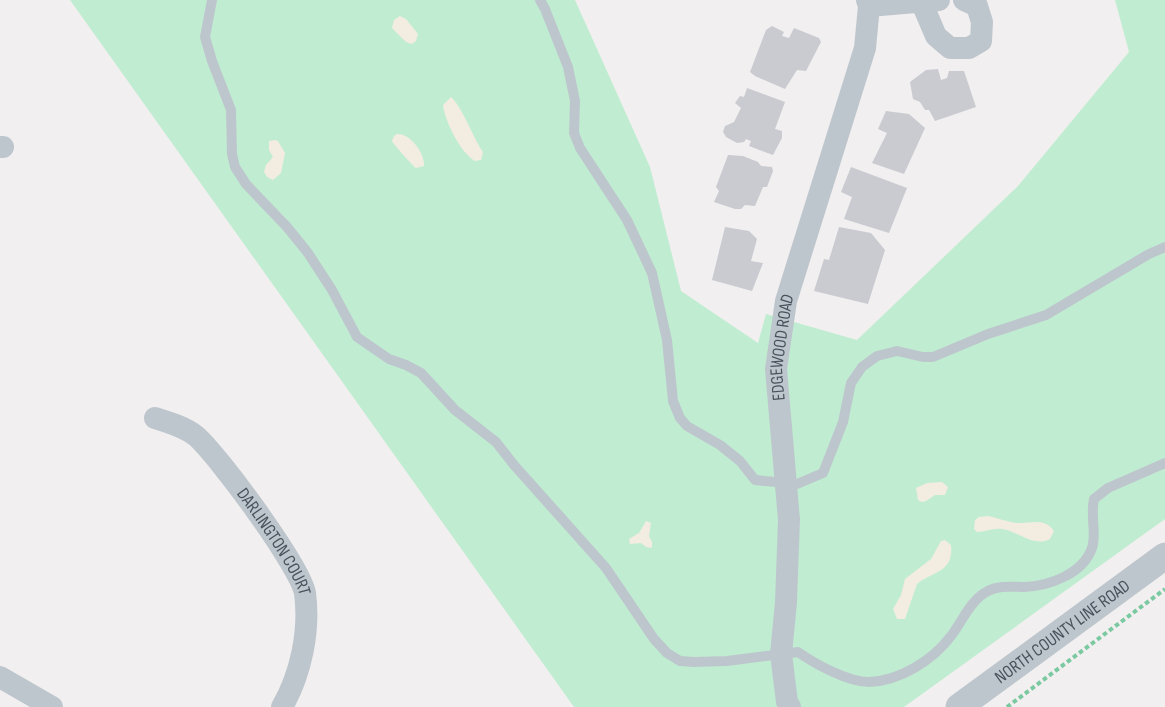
<svg xmlns="http://www.w3.org/2000/svg" width="1165" height="707" font-family="'Sofia Sans Condensed',sans-serif">
	<style>
		.green { fill: #c0edd1 }
		.sand { fill: #f2ece1 }
		.building { fill: #c9cbd1 }
		.lines { fill: none; stroke-linecap: round; stroke-linejoin: round }
		.path { stroke: #7ac9a1; stroke-width: 4; stroke-dasharray: 4.5 3; stroke-linecap: butt }
		.service { stroke: #bec6cd; stroke-width: 10 }
		.minor { stroke: #bec6cd; stroke-width: 22 }
		.tertiary { stroke: #bec6cd; stroke-width: 27 }
		.labels { text-anchor: middle; stroke-width: 6; stroke-linejoin: round; paint-order: stroke }
		.street-label { font-size: 18px; fill: #48525b; stroke: #fff }
	</style>
	<rect width="100%" height="100%" fill="#f1efef"/>
	<path class="green" d="M70,0H575L650,167L681,291L758,343L766,314L857,340L1018,186L1129,52L1115,0H1165V519L904,707H574Z"/>
	<path class="sand" d="M400,16L406,19L418,34L416,41L412,44L406,42L392,28L394,20Z
		M451,97C463,108 472,136 483,152L481,160L475,161C461,153 445,122 443,105Z
		M397,134C410,133 425,153 424,166L416,168C414,167 394,145 392,141L394,136Z
		M275,140L278,141L285,153L281,173L273,180L267,177L264,172L266,165L273,157L269,150V141Z
		M942,482L948,487L945,495H935L926,501L922,502L918,500L916,488L927,483Z
		M988,516C997,518 1008,522 1017,523C1031,524 1044,517 1054,531L1050,539C1034,548 1018,531 1002,529C994,528 985,532 977,532L974,529L975,520L979,517Z
		M646,521L651,523L649,536L652,542V548L646,547L641,543L630,544L629,539L639,533Z
		M945,540L951,545C954,573 932,571 917,584L905,619H897L893,609L901,595L905,579L931,559L941,541Z"/>
	<path class="building" d="M772,26L784,32L782,36L789,38L794,28L819,38L821,42L806,71L797,70L785,89L755,76L750,72L766,30Z
		M938,69L941,80L947,78L949,71H964L976,107L935,121L929,110H925L920,102L913,99L910,82L926,70Z
		M747,88L785,102L775,129L782,131V138L773,155L749,146L751,141L746,139L744,142L737,143L726,137L723,132L725,126L734,122L741,108L735,103L740,96L744,97Z
		M886,111L909,114L925,128L904,174L872,163L887,133L878,129Z
		M728,155L743,156L758,162L761,166L772,167L773,171L767,187H763L755,206L745,205L741,209H735L714,202L719,191L716,187Z
		M851,167L907,188L889,233L844,219L852,197L841,192Z
		M725,227L749,231L757,239L751,261L763,263L752,291L712,280Z
		M839,227L871,233L885,250L868,304L814,291L824,259L829,260Z"/>
	<g class="lines">
		<path class="path" d="M1007,707L1165,589"/>
		<path class="service" d="M212,0L205,37L212,61L231,110L232,154L235,167L246,184L287,227L308,253L332,290L357,337L389,359L406,365L421,373L455,410L496,442L514,465L606,568L654,639L667,653L680,661L694,662L727,661L798,652C815,664 848,682 869,682C900,681 933,660 951,636C962,622 971,599 988,591C999,585 1012,587 1024,587C1049,586 1083,574 1092,548C1097,534 1090,516 1094,499L1108,488L1165,463
			M540,0L545,9L568,67L575,101L574,133L580,148L627,220L652,273L667,340L673,401L680,418L687,426L720,445L740,461L755,480L797,484L823,473L843,422L851,383L862,367L877,356L897,351L923,357H933L988,334L1046,315L1149,254L1165,247"/>
		<g class="minor">
			<path d="M921,1L936,36L950,48H969L981,41L982,22L977,6L964,0"/>
			<path d="M869,6L939,0"/>
			<path d="M0,147H3"/>
			<path id="s1" d="M155,418C168,422 185,427 196,436C218,455 300,566 305,593C310,631 301,674 282,707"/>
			<path d="M0,677L52,707"/>
			<path id="s2" d="M790,707L787,702L781,654L786,602L789,520L776,369L786,301L865,48L869,6L867,0"/>
		</g>
		<path class="tertiary" id="s3" d="M959,707L1165,556"/>
	</g>
	<g class="labels">
		<g class="street-label">
			<text dy="6" stroke="none"><textPath href="#s2" startOffset="362">EDGEWOOD ROAD</textPath></text>
			<text dy="6" stroke="none"><textPath href="#s1" startOffset="177">DARLINGTON COURT</textPath></text>
			<text dy="6" stroke="none"><textPath href="#s3" startOffset="128">NORTH COUNTY LINE ROAD</textPath></text>
		</g>
	</g>
</svg>
